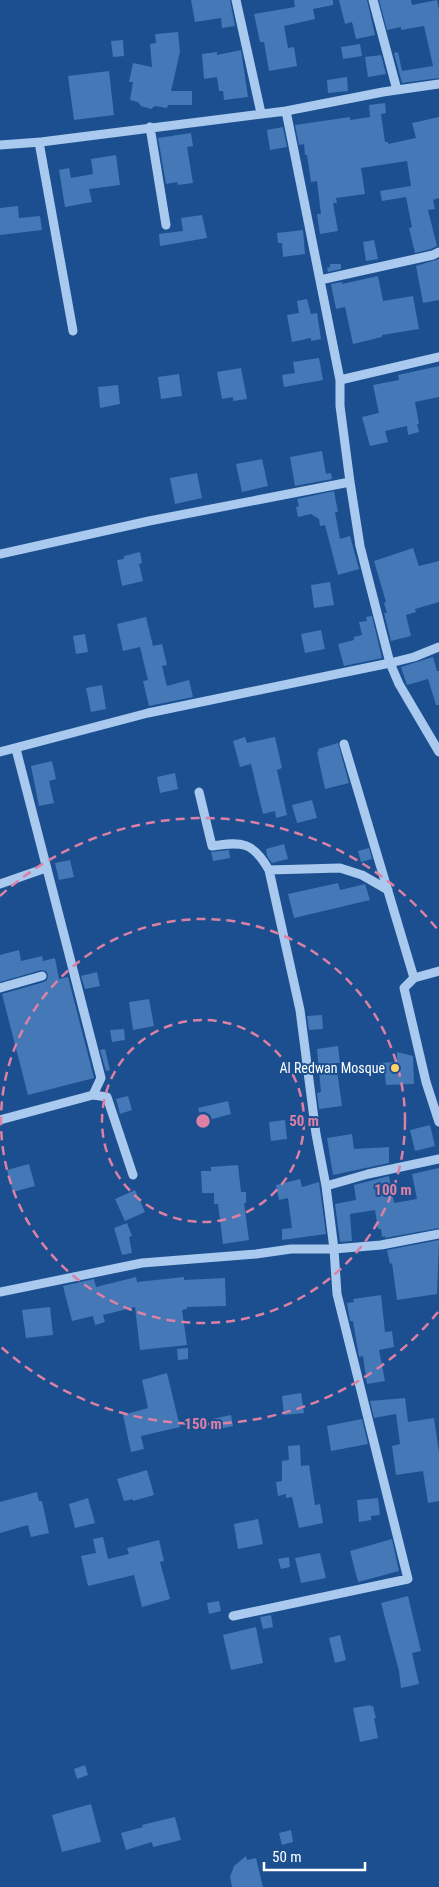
<svg xmlns="http://www.w3.org/2000/svg" width="439" height="1887" font-family="'Roboto Condensed',sans-serif">
	<style>
		.building { fill: #4478b7 }
		.lines { fill: none; stroke-linecap: round; stroke-linejoin: round }
		.minor { stroke: #a9c9ee; stroke-width: 9 }
		.ring { fill: none; stroke: #dd80a5; stroke-width: 2.5; stroke-dasharray: 9 6 }
		.poi-dot { fill: #ffd166; stroke: #1b4f8f; stroke-width: 2 }
		.labels { text-anchor: middle; stroke-width: 4; stroke-linejoin: round; paint-order: stroke }
		.poi-label { font-size: 14px; fill: #fff; stroke: #1b4f8f; text-anchor: end }
		.centre { fill: #dd80a5; stroke: #1b4f8f; stroke-width: 2.5 }
		.ring-label { font-size: 15px; text-anchor: middle; font-weight: bold; fill: #dd80a5; stroke: #1b4f8f; stroke-width: 4; stroke-linejoin: round; paint-order: stroke }
	</style>
	<rect width="100%" height="100%" fill="#1b4f8f"/>
	<path class="building" d="M191,0H230L235,26L222,28L221,18L195,22Z
		M294,0H333V5L313,9L315,19L284,26L288,48L294,47L297,66L269,71L264,42H260L254,14L295,7Z
		M339,0H367L375,35L356,39L352,22L345,24Z
		M379,0H411L412,5L437,0L439,10V78L402,83L394,53L398,52L402,71L433,66L424,26L401,30V27L387,30Z
		M178,32L180,52L171,91H192V105H168L167,108L155,106L151,109L141,106L138,102L130,100L133,82H129L133,63L152,67L150,44L156,43L155,34Z
		M123,40L124,56L113,57L111,41Z
		M360,44L362,56L343,59L341,47Z
		M241,50L248,97L224,100L223,91H219L217,77L204,79L202,54L217,52V55Z
		M381,55L386,74L368,77L365,57Z
		M109,71L114,115L74,120L68,76Z
		M347,77L348,91L328,93L327,80Z
		M385,103L386,113L381,114L385,142H388V144L416,138L412,123L439,117V198L433,200L435,209L428,210L437,246L431,249L415,253L409,228L412,227L406,197L382,201L380,191L411,186L407,161L361,168L365,194L336,198L337,203H333L338,231L320,234L317,214H321L317,181L311,182L307,155H305L304,144L299,145L295,125L350,117V120L370,117L369,105Z
		M283,127L287,147L270,150L267,130Z
		M191,133L193,146L187,147L193,183L178,185L177,182L166,184L158,138Z
		M116,155L120,185L89,189L92,202L65,207L59,170L69,168L71,178L93,174L91,159Z
		M18,206L19,218L40,216L42,230L0,235V208Z
		M202,215L207,238L160,246L159,234L183,231L181,218Z
		M303,230L305,254L283,257L282,243H278L277,233Z
		M374,240L378,259L366,261L363,242Z
		M439,259V300L423,303L416,266Z
		M330,264H341V269L328,272L327,268L330,267Z
		M378,276L383,301L413,296L419,329L382,335V337L353,344L345,307L336,309L331,284L342,282V284Z
		M307,299L311,314L317,313L321,339L311,341V338L292,342L287,315L299,313L297,301Z
		M319,358L323,380L284,387L282,375L295,373L293,362Z
		M439,366V397L415,402L419,424H417L419,432L408,435L407,426L385,431L388,442L370,446L362,417L379,413L373,385L399,380L398,375Z
		M241,368L247,399L233,401V397L222,399L217,372Z
		M179,374L182,396L161,399L158,377Z
		M118,385L120,404L100,408L98,387Z
		M322,451L326,474L331,473L332,479L295,486L290,457Z
		M262,459L268,486L242,492L236,464Z
		M197,473L202,498L175,504L170,478Z
		M334,491L338,512H335L340,539L350,536L359,569L338,575L325,525L320,526L319,519L311,514L298,517L296,507L299,506L297,499Z
		M413,548L419,566L439,561V602L415,609L416,612L406,615L411,636L391,641L384,613H387L384,603L386,602L374,561Z
		M140,552L142,563L139,564L143,581L122,586L117,560L124,559V556Z
		M330,582L334,605L314,608L311,585Z
		M372,616L382,658L344,666L338,644L354,640V637L362,635L359,622L367,621L366,617Z
		M146,617L153,646L162,644L167,665L162,666L167,686L189,680L193,697L149,706L143,681L148,680L140,647L123,651L117,624Z
		M321,630L325,649L305,653L301,634Z
		M85,634L88,652L76,654L73,636Z
		M433,657L437,671H439V705H436L428,679L407,685L401,667Z
		M102,685L106,709L91,712L86,688Z
		M245,737L247,743L275,737L282,768L277,770L287,815L276,818L275,811L263,814L251,764L240,767L233,741Z
		M338,743L349,783L325,789L317,752L319,751L318,749Z
		M52,761L56,779L49,781L54,803L39,806L31,766Z
		M175,773L178,789L160,793L157,777Z
		M312,800L317,818L297,823L292,805Z
		M284,844L288,859L272,863L267,856L266,849Z
		M369,848L372,859L361,862L358,851Z
		M229,850L230,858L213,861L211,852Z
		M70,860L74,877L59,880L55,863Z
		M338,883L340,890L365,884L370,900L294,918L288,894Z
		M19,950L21,961L42,956L43,961L55,958L59,979L68,977L94,1078L28,1095L2,994L44,982L47,980L48,975L46,971L41,970L0,982V955Z
		M97,972L100,986L85,989L81,976Z
		M149,999L154,1026L133,1030L129,1002Z
		M322,1015L323,1029L309,1030L307,1016Z
		M124,1029L125,1040L112,1042L110,1030Z
		M338,1046L340,1063H336L342,1106L319,1109L317,1093L321,1092L317,1049Z
		M105,1049L110,1070L106,1071L100,1050Z
		M397,1052L413,1056L414,1084L386,1085L385,1074L377,1075V1063L397,1062Z
		M128,1096L132,1110L120,1114L116,1099Z
		M228,1101L231,1114L202,1122L198,1108Z
		M285,1120L287,1139L271,1141L269,1122Z
		M430,1125L435,1146L415,1151L410,1130Z
		M352,1134L354,1149L389,1147V1163L333,1175L327,1138Z
		M29,1164L35,1186L13,1192L7,1170Z
		M238,1165L241,1192H246V1203H244L249,1240L223,1244L218,1204H214V1193H202L201,1171H211V1167Z
		M439,1168V1228L385,1238V1236L382,1237L381,1229H378L375,1210L350,1214L352,1241L340,1242L335,1204L356,1200L354,1185L389,1176L394,1203L417,1199L412,1174Z
		M300,1179L302,1187L319,1182L326,1234L282,1240V1229L292,1228L288,1198L279,1200L276,1185Z
		M135,1190L145,1212L125,1221L115,1199Z
		M127,1223L132,1236L129,1237L132,1253L122,1255L114,1228Z
		M439,1240L437,1294L397,1300L392,1263L390,1264L387,1250Z
		M136,1277L137,1282L184,1277V1280L225,1278L226,1306L187,1307V1309L182,1310L187,1345L140,1350L135,1307L103,1315L105,1322L95,1325L93,1316L72,1321L63,1286L94,1279L96,1287Z
		M381,1295L385,1332L392,1331L394,1347L379,1350L385,1381L367,1384L363,1356L359,1357L353,1321H350L347,1303L354,1302L353,1299Z
		M50,1307L53,1335L26,1338L22,1310Z
		M188,1348V1359L178,1360L177,1349Z
		M167,1373L180,1427L141,1436L144,1449L131,1452L123,1415L148,1408L142,1380Z
		M301,1393L304,1413L284,1415L282,1396Z
		M405,1398L408,1422L434,1418L439,1453V1501L428,1503L423,1471L396,1475L392,1446L400,1444L396,1414L374,1418L370,1401Z
		M231,1415L233,1426L214,1430L212,1419Z
		M362,1419L368,1444L331,1451L327,1426Z
		M300,1445L301,1466L309,1465L315,1505L320,1504L323,1523L299,1528L292,1497L286,1498V1494L278,1496L276,1482L282,1481V1461L289,1460L288,1446Z
		M147,1470L154,1495L133,1501V1499L124,1501L117,1479Z
		M37,1492L39,1501H42L49,1533L31,1537L28,1525L0,1533V1502Z
		M88,1498L95,1523L75,1528L69,1504Z
		M378,1498L380,1515L371,1516V1520L359,1522L357,1500Z
		M258,1519L263,1544L238,1549L234,1524Z
		M103,1537L108,1559L129,1554L127,1548L159,1540L164,1561L160,1562L170,1599L142,1607L134,1575L88,1586L81,1556L96,1553L93,1539Z
		M392,1539L399,1571L358,1582L350,1551Z
		M320,1553L326,1578L301,1583L295,1558Z
		M289,1557L290,1567L281,1569L278,1559Z
		M408,1596L421,1651L412,1653L419,1684L401,1688L399,1671L381,1603Z
		M219,1601L221,1611L209,1614L207,1603Z
		M271,1615L273,1627L263,1629L260,1617Z
		M256,1627L263,1663L231,1670L223,1635Z
		M340,1635L346,1660L335,1663L329,1638Z
		M371,1705V1707L373,1706L376,1718H374L378,1738L360,1742L353,1708Z
		M85,1765L88,1775L77,1779L74,1769Z
		M91,1804L101,1842L62,1852L52,1815Z
		M175,1817L181,1840L153,1847L152,1842L126,1850L121,1833L143,1827L142,1825Z
		M291,1830L293,1842L282,1845L279,1833Z
		M246,1856L247,1860L256,1858L263,1887H232L230,1877L234,1866Z"/>
	<g class="lines">
		<path class="minor" d="M236,0L261,113
			M373,0L397,90
			M286,111L340,380V406L350,482L360,546L372,593L390,663L399,684L439,752
			M150,127L166,225
			M39,142L73,331
			M0,145L41,142L286,111L383,92L439,84
			M320,280L433,255L439,252
			M340,380L439,357
			M0,554L149,521L350,482
			M344,744L414,978
			M16,749L101,1078L93,1095
			M0,752L148,713L390,663L414,657L439,647
			M199,792L212,846C242,841 253,842 269,870L300,1010L316,1134L326,1186L334,1249L337,1294L408,1579L233,1616
			M269,870L340,868L362,875L388,890
			M0,884L46,868
			M439,971L414,978L404,988L426,1082L439,1122
			M0,988L42,976
			M0,1120L93,1095L107,1097L133,1175
			M326,1186L368,1174L439,1159
			M0,1292L142,1263L256,1254L291,1249H334L381,1245L439,1234"/>
	</g>
	<g class="ring">
		<circle cx="203" cy="1121" r="101"/>
		<circle cx="203" cy="1121" r="202"/>
		<path d="M438 1312A303 303 0 0 1 0 1346M0 896A303 303 0 0 1 438 930"/>
	</g>
	<circle class="poi-dot" cx="395" cy="1068" r="5"/>
	<g class="labels">
		<g class="poi-label">
			<text x="385" y="1073">Al Redwan Mosque</text>
		</g>
	</g>
	<circle cx="203" cy="1121" r="8" class="centre"/>
	<g class="ring-label">
		<text x="304" y="1126">50 m</text>
		<text x="393" y="1195">100 m</text>
		<text x="203" y="1429">150 m</text>
	</g>
	<path d="M264 1862v8h101v-8" fill="none" stroke="#ffffff" stroke-width="2.5"/>
	<text x="272" y="1862" font-size="15" fill="#ffffff" stroke="#1b4f8f" stroke-width="4" paint-order="stroke">50 m</text>
</svg>
